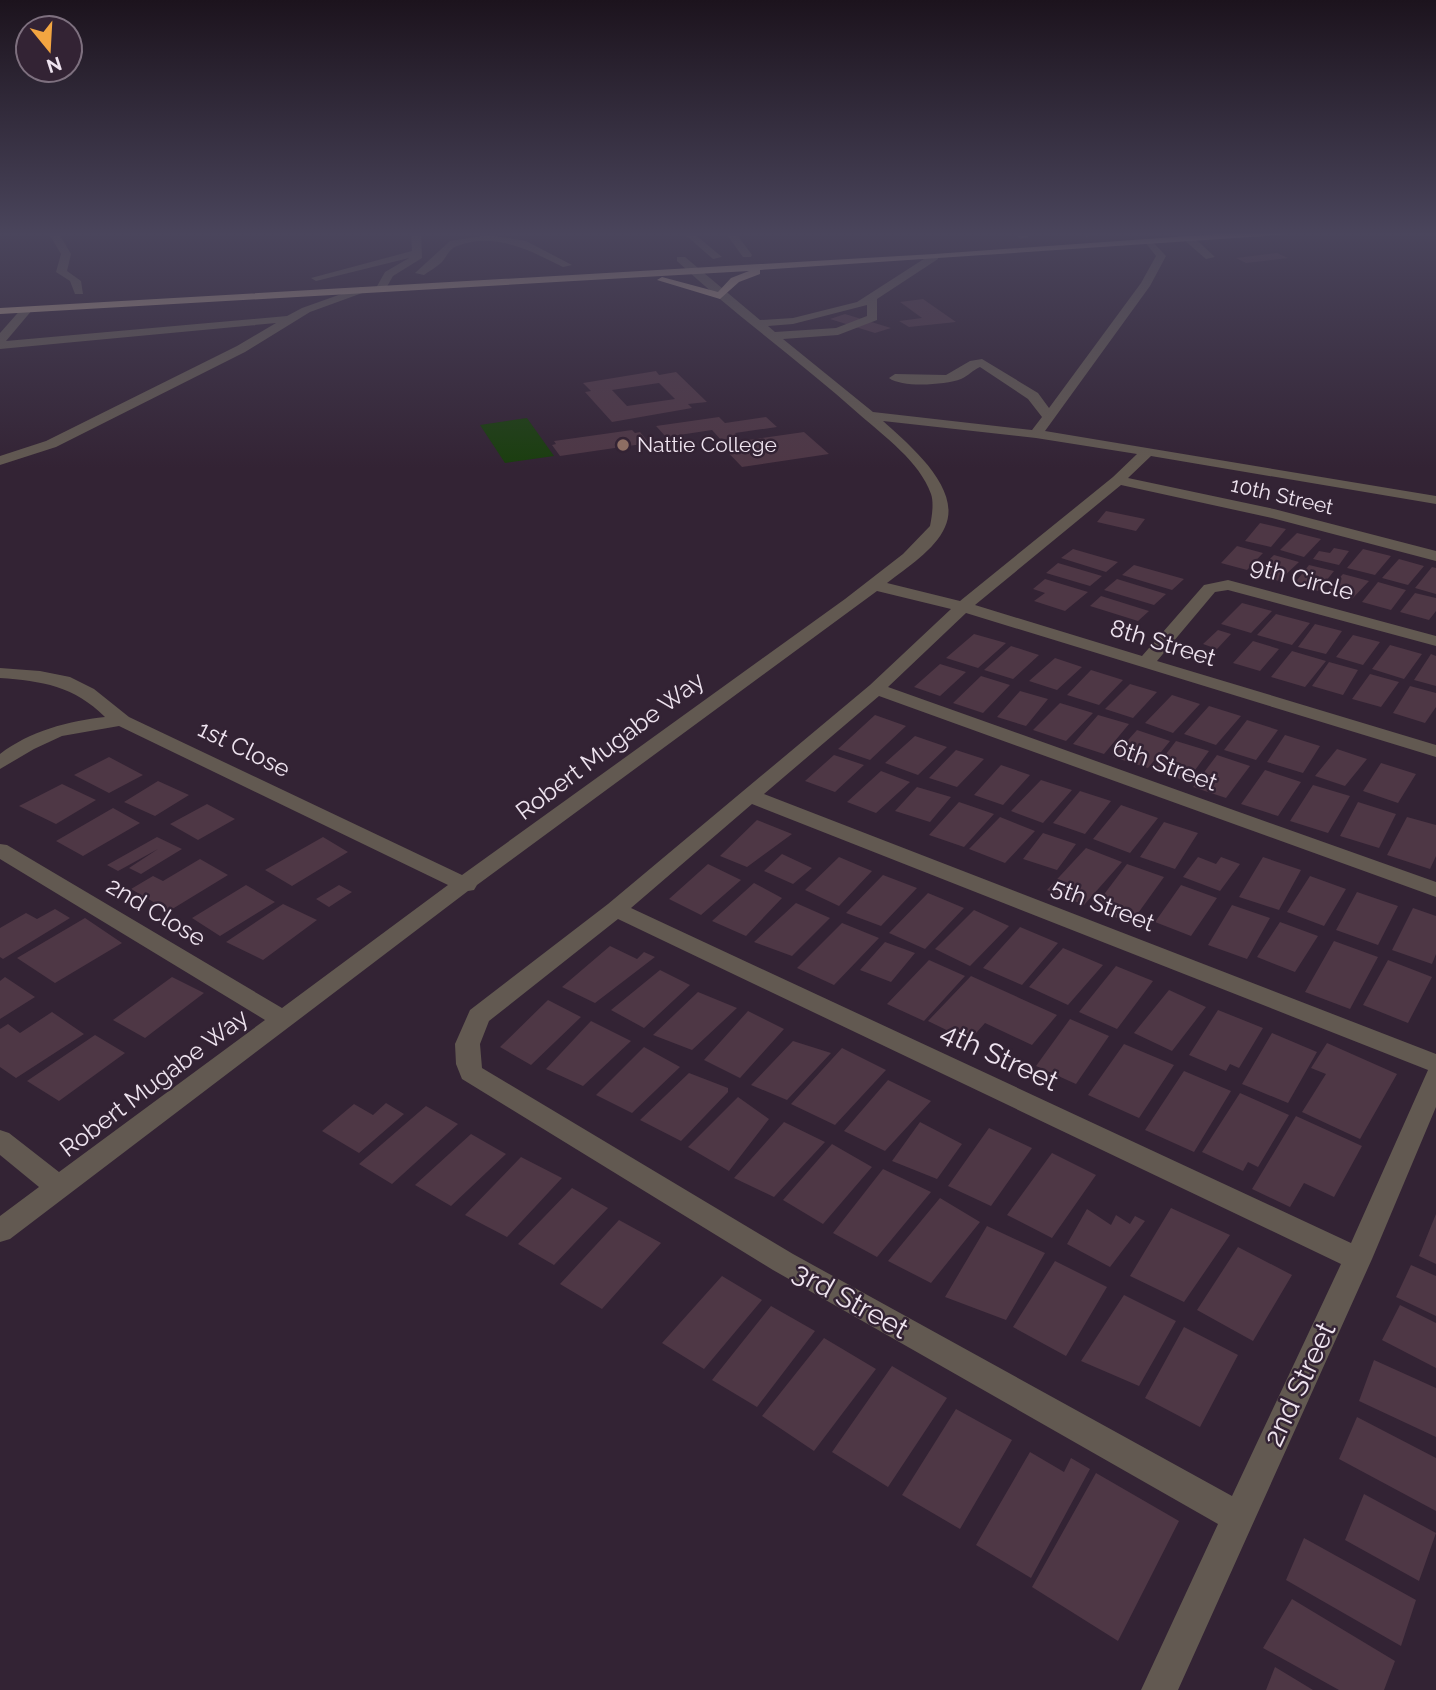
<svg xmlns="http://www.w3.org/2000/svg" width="1436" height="1690" font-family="Raleway,sans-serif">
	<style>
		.green { fill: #1a3e0e }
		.building { fill: #4e3745; fill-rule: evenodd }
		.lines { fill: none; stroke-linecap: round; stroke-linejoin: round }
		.minor { fill: #625951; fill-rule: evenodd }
		.highway { fill: #af9a85; fill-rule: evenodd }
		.education-dot { fill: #8d6e63; stroke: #332334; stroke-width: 2.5 }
		.labels { text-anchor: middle; stroke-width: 5; stroke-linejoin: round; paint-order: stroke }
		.far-poi-label { font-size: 21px; fill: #eee3ef; stroke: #332334; text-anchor: start }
		.far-street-label { font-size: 21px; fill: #eee3ef; stroke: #332334 }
		.street-label { font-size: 24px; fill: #eee3ef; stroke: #332334 }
		.near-street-label { font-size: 28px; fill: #eee3ef; stroke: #332334 }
	</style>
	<rect width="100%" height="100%" fill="#332334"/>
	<path class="green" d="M527,418L554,456L505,463L480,425Z"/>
	<path class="building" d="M1277,253L1288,258L1246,263L1236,258Z
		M923,299L956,322L909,327L899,321L922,318L900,302Z
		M845,314L891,328L875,333L830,319Z
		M656,371L659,375L676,372L707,402L688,404L692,408L612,422L585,392L591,391L583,383ZM659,383L675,399L627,406L612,390Z
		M719,417L725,423L766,417L777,427L735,433L739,438L721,440L712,430L666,437L656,426Z
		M632,430L635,433L640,432L649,443L560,456L552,445L556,444L554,441Z
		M804,432L829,454L742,467L720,444Z
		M1106,511L1145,519L1136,531L1097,522Z
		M1260,523L1286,529L1271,547L1245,541Z
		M1297,533L1321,539L1304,557L1280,550Z
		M1237,546L1263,553L1247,570L1221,563Z
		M1334,548L1349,551L1339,565L1313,559L1319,551L1330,553Z
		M1073,549L1118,562L1106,572L1061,558Z
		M1363,549L1391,556L1375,575L1347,568Z
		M1274,555L1299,562L1279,581L1254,574Z
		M1399,559L1424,566L1408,585L1382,578Z
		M1058,563L1102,576L1090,586L1046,573Z
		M1134,565L1184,579L1172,590L1122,575Z
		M1309,565L1334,571L1318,591L1294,584Z
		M1432,567L1436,568V594L1415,588Z
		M1343,574L1369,581L1352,599L1326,592Z
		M1045,579L1088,592L1065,611L1034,601L1045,593L1033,589Z
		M1117,579L1166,594L1154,605L1104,590Z
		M1378,582L1406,590L1391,610L1362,602Z
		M1415,593L1436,598V611L1429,620L1400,612Z
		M1101,596L1149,611L1138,621L1090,606Z
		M1242,603L1272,611L1251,633L1221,624Z
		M1276,614L1310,623L1292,645L1257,635Z
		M1315,624L1342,631L1326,654L1298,647Z
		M1218,630L1231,634L1217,649L1203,644Z
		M974,634L1006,643L978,668L946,658Z
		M1353,635L1380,642L1363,665L1336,657Z
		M1253,641L1279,649L1260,671L1233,663Z
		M1390,645L1422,654L1404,679L1372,669Z
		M1011,646L1039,655L1013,679L984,670Z
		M1292,651L1326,661L1305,687L1271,677Z
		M1431,654L1436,656V686L1414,680Z
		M1055,658L1082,667L1057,690L1029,681Z
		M1329,662L1358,670L1343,695L1312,686Z
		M940,664L966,672L940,696L914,687Z
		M1091,670L1123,680L1099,705L1067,695Z
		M1370,674L1399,682L1381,707L1352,699Z
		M981,676L1010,685L983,713L953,703Z
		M1130,684L1157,692L1133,718L1105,709Z
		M1410,686L1436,693V707L1425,723L1393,713Z
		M1020,691L1048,699L1026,726L997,717Z
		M1172,695L1200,704L1173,733L1145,723Z
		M1060,703L1093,713L1066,741L1033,730Z
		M1209,706L1241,716L1216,745L1184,734Z
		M875,715L906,726L870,760L838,749Z
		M1098,715L1129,724L1104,754L1073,744Z
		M1247,720L1278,730L1256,760L1224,750Z
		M1137,730L1170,741L1148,768L1113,757Z
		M1285,735L1320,746L1303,773L1267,762Z
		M915,736L947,747L918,775L885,763Z
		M1176,741L1209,751L1187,781L1153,771Z
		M1337,749L1367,759L1345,786L1315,776Z
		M956,750L984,759L957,787L929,778Z
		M834,755L864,765L835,792L805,781Z
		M1217,755L1250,766L1226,798L1193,787Z
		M109,757L143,775L109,793L74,775Z
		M1381,763L1416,774L1398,803L1363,791Z
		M1001,765L1030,775L1003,805L974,795Z
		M1265,770L1301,782L1278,816L1241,804Z
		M881,771L910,782L876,813L847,802Z
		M1041,780L1072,790L1043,823L1011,811Z
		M158,781L189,795L155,816L124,802Z
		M62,784L96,800L56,824L19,806Z
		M1313,785L1350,796L1328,833L1290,821Z
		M917,787L951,797L930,822L895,811Z
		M1080,791L1111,801L1085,834L1053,823Z
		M959,802L994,814L964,847L929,835Z
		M1358,802L1396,814L1379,848L1340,836Z
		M207,804L235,819L198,840L170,824Z
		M1121,805L1158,818L1130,853L1093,839Z
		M113,808L140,823L83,856L56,841Z
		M1000,817L1035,831L1005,863L969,849Z
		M1407,817L1436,825V856L1430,869L1387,855Z
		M757,820L792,834L747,867L720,856Z
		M1164,822L1198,833L1175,869L1140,857Z
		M1043,833L1076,844L1057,870L1023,859Z
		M157,837L182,849L141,874L129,868L158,849L118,871L107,865Z
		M323,837L348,852L292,886L265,870Z
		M1086,848L1122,862L1084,905L1047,890Z
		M782,854L812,868L793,884L764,871Z
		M839,857L872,871L839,906L805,890Z
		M1198,857L1216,864L1221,857L1240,864L1220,891L1183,877Z
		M1263,857L1301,870L1279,910L1239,897Z
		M200,859L228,875L169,911L131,889L153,876L163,881Z
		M708,864L741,880L701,915L669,899Z
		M1127,864L1164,877L1131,923L1093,909Z
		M883,875L917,888L881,926L846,913Z
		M1310,876L1346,889L1324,926L1287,912Z
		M754,883L782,898L746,936L712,921Z
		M246,885L275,902L220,936L192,918Z
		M339,885L352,892L329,907L316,899Z
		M1181,885L1217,898L1191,936L1155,922Z
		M1357,892L1398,906L1378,945L1336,930Z
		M928,893L964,908L925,949L889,933Z
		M796,903L830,918L792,956L754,942Z
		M283,904L317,920L263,960L226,942Z
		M1232,905L1270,918L1247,959L1208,945Z
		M1413,908L1436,916V954L1432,964L1392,950Z
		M55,909L70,918L3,959L0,957V928L26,913L37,919Z
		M974,910L1009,926L970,966L935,949Z
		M85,918L122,943L55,983L17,958Z
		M1280,922L1318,936L1295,972L1257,957Z
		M842,923L879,938L834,985L797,968Z
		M1020,927L1058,943L1022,985L983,968Z
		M1334,941L1378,957L1350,1009L1305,992Z
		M885,942L915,953L891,982L860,970Z
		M610,946L637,959L644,952L655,957L595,1003L562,987Z
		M1063,948L1103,965L1068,1005L1029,987Z
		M929,960L965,976L924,1021L887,1004Z
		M1388,960L1432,977L1408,1023L1363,1005Z
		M1116,966L1153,981L1117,1029L1079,1012Z
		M660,970L690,985L644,1028L611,1010Z
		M971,976L1057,1015L1032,1045L985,1023L969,1041L928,1021Z
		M5,977L35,997L0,1019V981Z
		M172,977L204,993L145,1038L113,1020Z
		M1169,990L1206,1007L1172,1051L1134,1033Z
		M698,992L737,1008L692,1050L653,1035Z
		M548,1000L581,1017L531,1065L500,1047Z
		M1218,1010L1263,1028L1239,1068L1230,1064L1226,1071L1189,1055Z
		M748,1011L784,1029L740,1078L704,1060Z
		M52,1012L84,1034L16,1078L0,1067V1029L8,1024L20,1033Z
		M1070,1019L1109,1036L1076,1084L1036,1066Z
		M591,1021L631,1041L583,1086L546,1069Z
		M1272,1033L1317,1052L1288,1103L1242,1084Z
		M95,1035L125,1053L59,1101L27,1081Z
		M793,1041L831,1053L787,1100L751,1085Z
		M1327,1043L1397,1074L1360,1139L1302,1112L1326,1074L1311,1068Z
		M1124,1044L1174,1065L1139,1118L1088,1095Z
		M644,1047L680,1067L632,1113L596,1095Z
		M842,1048L886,1070L835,1125L791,1104Z
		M1184,1071L1231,1091L1194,1152L1145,1130Z
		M689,1073L728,1088V1092L681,1141L640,1120Z
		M888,1080L931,1101L885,1151L844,1131Z
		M1240,1093L1289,1115L1258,1167L1248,1162L1243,1171L1202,1152Z
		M738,1097L769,1119L729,1171L688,1147Z
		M386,1103L404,1114L359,1153L322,1131L354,1104L373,1115Z
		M426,1106L458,1124L392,1184L359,1164Z
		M1296,1116L1362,1146L1334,1197L1304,1183L1290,1207L1252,1189Z
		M784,1122L825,1142L774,1197L734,1178Z
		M920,1122L962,1144L937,1179L892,1161Z
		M989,1128L1032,1148L991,1206L948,1186Z
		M471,1134L506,1154L451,1206L415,1185Z
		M832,1144L872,1167L823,1224L783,1200Z
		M1052,1153L1096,1175L1052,1238L1007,1215Z
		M521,1157L562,1178L507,1237L465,1215Z
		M883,1169L931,1192L877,1257L833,1233Z
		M572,1188L608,1208L554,1265L518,1244Z
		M940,1198L980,1222L931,1283L888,1261Z
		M1171,1208L1230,1235L1184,1302L1130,1276Z
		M1087,1209L1111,1225L1116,1215L1130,1224L1135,1216L1145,1221L1110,1267L1067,1244Z
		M1436,1214V1264L1419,1256Z
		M619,1220L661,1243L602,1309L560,1284Z
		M987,1226L1045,1253L1006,1320L945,1297Z
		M1238,1247L1292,1275L1253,1341L1197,1310Z
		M1055,1261L1107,1287L1066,1356L1013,1327Z
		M1411,1265L1436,1276V1316L1396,1297Z
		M722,1276L762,1300L704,1369L662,1343Z
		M1124,1295L1176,1321L1139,1386L1081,1361Z
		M1400,1305L1436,1323V1368L1382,1340Z
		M771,1306L815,1331L757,1407L712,1380Z
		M1184,1327L1238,1355L1200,1427L1145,1398Z
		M824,1338L876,1369L814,1451L762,1416Z
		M1374,1360L1436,1388V1437L1359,1401Z
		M892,1366L947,1398L888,1487L832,1452Z
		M956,1409L1012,1440L960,1529L902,1495Z
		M1357,1417L1436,1458V1511L1339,1459Z
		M1030,1452L1064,1472L1071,1458L1090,1469L1031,1578L976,1545Z
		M1096,1473L1179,1521L1118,1641L1032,1587Z
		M1364,1494L1436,1533L1419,1581L1345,1540Z
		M1304,1538L1416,1600L1401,1646L1286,1580Z
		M1292,1599L1395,1661L1384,1690H1339L1263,1648Z
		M1275,1667L1313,1690H1266Z"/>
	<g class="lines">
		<path class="minor" d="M48,232H58L71,254L67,271L81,281L83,294H75L70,281L56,272L61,254Z
			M411,232H421L422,258L393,276L385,290L376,288L385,272L409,258L316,281L311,278L412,251Z
			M682,232H692L722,257L713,259Z
			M725,232H735L752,255L751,257H743Z
			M1013,232H1023L1029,237L1020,239Z
			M1083,232H1093L1087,237L1083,236Z
			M1175,232H1188L1215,257L1206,259Z
			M489,235L526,241L572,265L563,267C531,251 494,231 457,246C449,249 447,256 442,262C437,267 429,271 424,275L415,273L450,241Z
			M1150,239L1166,256L1150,286L1045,431L1436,496V504L1151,456L1128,478L1274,509L1436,551V561L1272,518L1121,485L975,605L1142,656L1204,585L1228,580L1436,636V646L1228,590L1215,592L1157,661L1436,745V757L966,613L888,687L1436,882V897L879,696L764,794L1436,1054V1107L1372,1259L1178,1690H1141L1218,1524L773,1270L462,1079L456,1064L455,1044L470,1010L608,904L870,685L951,609L877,591L477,885L474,890L468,891L10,1239L0,1242V1216L39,1187L0,1155V1130L9,1133L59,1172L265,1020L0,859V844L7,845L282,1008L448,885L119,726L62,736L34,749L0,769V754C30,731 68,721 105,717C74,686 42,681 0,678V668L40,671L70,677L94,689L129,717L462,875L845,599L903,554L930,526C932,516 934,503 931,494C920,462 884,436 860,415C801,362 736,316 677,261V257H685L760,320L793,318L857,302L930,255H938V259L877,299V320L838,335L783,339L873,412L1032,430L1042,417L1028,399L980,367C973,370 968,376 961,379C945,385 902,388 889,378L895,374L946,375L970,361L982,359L1038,393L1049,408L1141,283L1156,256L1145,242ZM867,305V316L836,328L775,332L768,326L793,324ZM883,421L1036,438L1137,454L1113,477L960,601L887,583C906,568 935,550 945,527C963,488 907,443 883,421ZM752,804L1428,1070L1351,1243L631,908ZM618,919L1341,1264L1232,1496L793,1254L482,1068L480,1044L489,1021Z
			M361,287L366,290L365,292L310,312L245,352L56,447L0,465V456L46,441L237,346L276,323L0,349V333L23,307L33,309L6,341L287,316L302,308Z"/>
		<path class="highway" d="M1246,232H1286L1281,235L760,270V274L739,282L720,299L657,280L662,277L718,292L731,278L749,271L0,314V308L934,254Z"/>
	</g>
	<linearGradient id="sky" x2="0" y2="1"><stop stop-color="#1c131d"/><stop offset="0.5" stop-color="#4a455c"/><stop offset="1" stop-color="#4a455c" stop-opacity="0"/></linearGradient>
	<rect width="1436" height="468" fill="url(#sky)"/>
	<circle class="education-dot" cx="623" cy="445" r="7"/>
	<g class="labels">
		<g class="far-poi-label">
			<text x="637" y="452">Nattie College</text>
		</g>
		<g class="far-street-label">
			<text transform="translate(1282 496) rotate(13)" y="7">10th Street</text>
		</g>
		<g class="street-label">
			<text transform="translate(1302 579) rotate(15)" y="8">9th Circle</text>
			<text transform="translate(1163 643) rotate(17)" y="8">8th Street</text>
			<text transform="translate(610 746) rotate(-37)" y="8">Robert Mugabe Way</text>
			<text transform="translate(244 749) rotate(26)" y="8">1st Close</text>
			<text transform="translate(1165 765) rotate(20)" y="8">6th Street</text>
			<text transform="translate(1103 905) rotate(21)" y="8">5th Street</text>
			<text transform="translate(156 912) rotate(31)" y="8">2nd Close</text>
			<text transform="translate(154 1083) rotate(-37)" y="8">Robert Mugabe Way</text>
		</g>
		<g class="near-street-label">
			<text transform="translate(1000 1056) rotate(25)" y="10">4th Street</text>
			<text transform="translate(851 1300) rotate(29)" y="10">3rd Street</text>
			<text transform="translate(1299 1384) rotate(-65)" y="10">2nd Street</text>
		</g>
	</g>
	<g transform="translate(49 49) rotate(162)"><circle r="33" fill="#332334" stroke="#7e707f" stroke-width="2"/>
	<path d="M0-5L12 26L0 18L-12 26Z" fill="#f2a541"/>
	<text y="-10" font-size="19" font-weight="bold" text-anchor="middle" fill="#eee3ef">N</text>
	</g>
</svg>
